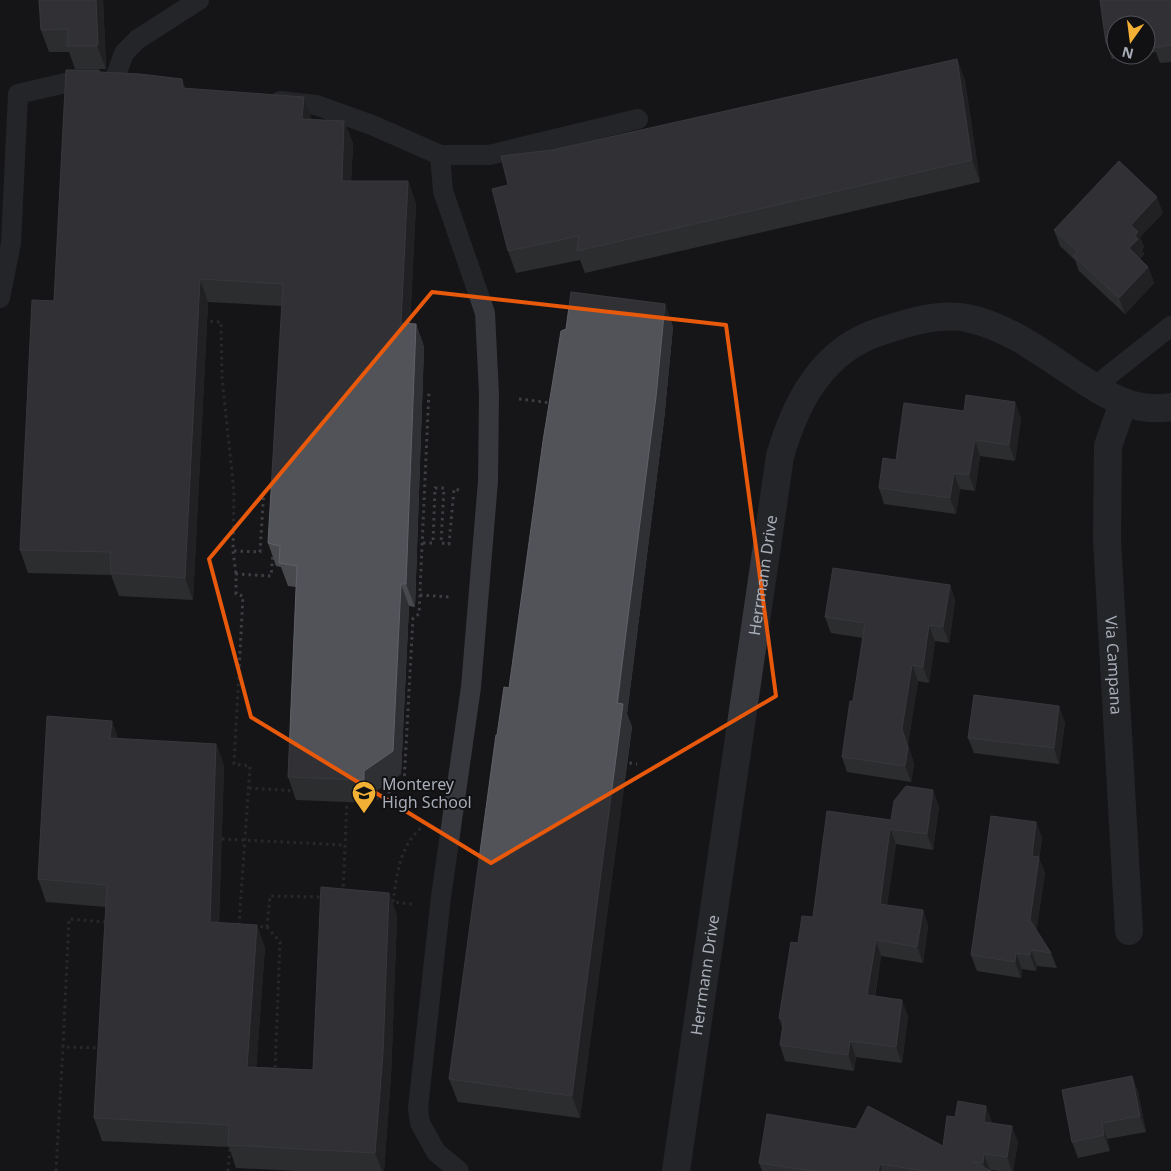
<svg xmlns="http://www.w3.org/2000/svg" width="1171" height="1171" font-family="'Noto Sans',sans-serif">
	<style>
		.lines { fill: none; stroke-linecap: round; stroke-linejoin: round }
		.path { stroke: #3d3f44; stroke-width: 3; stroke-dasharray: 2.5 4; stroke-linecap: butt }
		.service { stroke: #37383d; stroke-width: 20 }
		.minor { stroke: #37383d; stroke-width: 28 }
		.wall { fill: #47494d }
		.shaded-wall { fill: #2f3033 }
		.building { fill: #525359; stroke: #5f6168 }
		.marked { fill: none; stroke: #e8590c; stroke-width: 4; stroke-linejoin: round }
		.labels { text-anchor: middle; stroke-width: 4; stroke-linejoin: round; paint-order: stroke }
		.street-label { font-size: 16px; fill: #a8adb8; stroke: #111113 }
		.poi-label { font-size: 16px; fill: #a8adb8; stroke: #111113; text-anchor: start }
	</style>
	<rect width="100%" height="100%" fill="#161618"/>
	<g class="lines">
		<path class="path" d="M204,321L221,322L222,378L234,492L233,551L236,574
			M519,399L552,403
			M423,543H433L435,488H444L441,543L449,544L454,489L459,490
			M234,551L260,552L264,488
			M420,595L449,597
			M623,762L637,764
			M249,788L296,791
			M370,799H377L404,783L413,618L419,614L429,390
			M222,839L345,845
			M343,893L347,800
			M390,902L412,904
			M393,902C397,875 399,847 421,828
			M239,925L250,766L234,764L243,596L236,594V574L271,576L273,554
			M254,926L267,927L270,896L323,897
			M267,927L280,942L275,1071
			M102,1048L63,1047L69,919L107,922
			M56,1171L63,1047
			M228,1171L230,1147"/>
		<path class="service" d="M114,81L124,53L138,39L199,0
			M280,101L316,105L372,125L440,155L443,191L485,313L489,394L488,481L471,687L441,897L418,1108L420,1123L436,1152L459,1171
			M440,155H489L638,119
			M0,298L11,243L18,94L74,81H92
			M1094,387L1171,326"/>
		<g class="minor">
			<path id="s1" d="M1123,403L1108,446L1107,539L1129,931"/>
			<path id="s2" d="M676,1171L780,456C796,401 823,349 882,331C909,322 939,313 967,318C1005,326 1037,349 1068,370C1100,391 1130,414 1171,407"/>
		</g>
	</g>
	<path class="wall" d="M39,0H103L106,67V69H75L69,52H49L41,30Z
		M1100,0H1171V62L1160,63L1156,52L1146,54V25H1116V55H1137L1112,59L1106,43Z
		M957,59L965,81L980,182L585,273L580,260L516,273L508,251V185L552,150Z
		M99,70L100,72L182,79L185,88L312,120L344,121L353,144L351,181H408L416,204L410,324H416L424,347L415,607L409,606L401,774L373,793L372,803L296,800L288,777L296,587L288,586L281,567L276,566L268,543L282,306L208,302L193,600L119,596L111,575L28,573L20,550L54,301Z
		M1163,213L1140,237L1144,247L1142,250L1144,254L1140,259L1148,267L1154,283L1125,314L1079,271L1075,260L1060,246L1054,230Z
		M665,304L673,327L664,420L627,714L632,727L580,1118L458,1102L449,1079L497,735L509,688Z
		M964,411L1021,418L1015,461L980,456L975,491L960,489L956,514L884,504L879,488Z
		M950,585L955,601L949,643L935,641L929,683L918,681L908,744L914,764L911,782L847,772L842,757L853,701L863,638L831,633L825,617Z
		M112,721L118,739L216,744L224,766L219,923L265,947L256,1067L313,1070L389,893L397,916L391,1076L384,1171H298L236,1168L229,1147L102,1141L94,1118L106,907L46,902L38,879Z
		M1065,722L1059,764L974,753L968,738Z
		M939,806L933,850L896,844L887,905L923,910L928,926L923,963L881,956L875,997L908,1016L902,1063L856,1057L854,1071L785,1061L780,1045L782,1027L779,1018L798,943L813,917L891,820Z
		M1036,822L1042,838L1039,859L1045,873L1036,930L1051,953L1057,968L1037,966L1036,971L1022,969L1021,978L977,971L971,955Z
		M1132,1076L1138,1092L1146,1132L1107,1139L1110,1151L1078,1158L1072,1142Z
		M955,1117L992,1122V1123L1018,1142L1013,1171H1000L990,1170L991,1171H762L759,1163L943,1146Z"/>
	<path class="shaded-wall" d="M96,0H103L106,67V69L97,46Z
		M957,59L965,81L980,182L972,160Z
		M304,97L312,120L302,119Z
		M344,121L353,144L350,203L342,181Z
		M408,181L416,204L409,346L401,323Z
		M1157,197L1163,213L1140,237L1144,247L1142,250L1144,254L1135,264L1129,248L1131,225Z
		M1148,267L1154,283L1125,314L1119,298Z
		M200,279L208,302L193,600L185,578Z
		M665,304L673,327L664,420L627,714L632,727L580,1118L572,1096Z
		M416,324L424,347L415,607L406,584Z
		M1015,402L1021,418L1015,461L1009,445Z
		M975,440L980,456L975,491L969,475Z
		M954,473L960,489L956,514L950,498Z
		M401,584L409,606L401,774L373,793L372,803L364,780V771Z
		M950,585L955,601L949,643L943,627Z
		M929,625L935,641L929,683L923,667Z
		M912,665L918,681L908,744L914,764L911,782L905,766L902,729Z
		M1059,706L1065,722L1059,764L1054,748Z
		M112,721L120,744L110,738Z
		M216,744L224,766L218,945L210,922Z
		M933,790L939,806L933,850L927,834Z
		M1036,822L1042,838L1039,859L1045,873L1036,935L1030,920L1032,856Z
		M890,829L896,844L885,920L880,904Z
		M389,893L397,916L391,1076L384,1171H382L375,1153Z
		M923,910L928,926L923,963L917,947Z
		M257,925L265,947L255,1089L247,1067Z
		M876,940L881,956L872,1011L867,995Z
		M1031,950L1037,966L1036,971L1030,955Z
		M1016,953L1022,969L1021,978L1015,962Z
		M902,1000L908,1016L902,1063L896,1047Z
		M850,1041L856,1057L854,1071L848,1055Z
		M1132,1076L1138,1092L1146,1132L1140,1116Z
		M986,1106L992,1122L990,1138L984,1122Z
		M1102,1123L1107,1139L1110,1151L1104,1135Z
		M1012,1126L1018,1142L1013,1171H1012L1007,1157Z
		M984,1154L990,1170V1171H986L983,1163Z
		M880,1164L882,1171H878Z"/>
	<path class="building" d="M39,0H96L98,45L97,46H67L68,29L41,30Z
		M1100,0H1171V45L1154,48L1152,36L1146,37V25H1116V42L1106,43Z
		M957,59L972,160L577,251L579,236L508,251L492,189L508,185L501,156L552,150Z
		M66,70H99V72L140,74L182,79V88L304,97L302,119L344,121L342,181H408L401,323L416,324L406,584H401L393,751L364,771V780L288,777L297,566L279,563L280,546L268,543L283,284L200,279L185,578L111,573L110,552L20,550L32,300L54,301Z
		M1119,161L1157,197L1131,225L1138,232L1135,236L1138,239L1129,248L1148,267L1119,298L1073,256L1077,251L1054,230Z
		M571,292L665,304L656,397L617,703L623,704L572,1096L449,1079L496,735H497L504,687L509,688L543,441L561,331L566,329Z
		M966,395L1015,402L1009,445L975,440L969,475L954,473L950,498L879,488L883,458L896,460L904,403L964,411Z
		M833,568L950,585L943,627L929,625L923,667L912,665L902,729L908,748L905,766L842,757L850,701H853L865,623L825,617Z
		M974,695L1059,706L1054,748L968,738Z
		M47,716L112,721L110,738L216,744L210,922L257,925L247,1067L313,1070L321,887L389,893L383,1053L375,1153L228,1145L229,1125L94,1118L107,885L38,879Z
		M906,786L933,790L927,834L890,829L880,904L923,910L917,947L876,940L867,995L902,1000L896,1047L850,1041L848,1055L780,1045L784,1019L779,1018L791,942L798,943L802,916L813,917L827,811L891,820L894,801Z
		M991,816L1036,822L1032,856L1039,857L1030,920L1051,953L1031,950L1030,955L1016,953L1015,962L971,955Z
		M1132,1076L1140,1116L1102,1123L1104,1135L1072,1142L1062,1090Z
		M958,1101L986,1106L984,1122L1012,1126L1007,1157L984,1154L983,1163L973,1162L991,1171H925L880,1164L878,1171H812L759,1163L767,1114L856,1129L868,1106L943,1146L947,1116L955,1117Z"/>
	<path d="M0 0H1171V1171H0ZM432,292L726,325L776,696L491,863L251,717L209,559Z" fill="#161618" fill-opacity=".55" fill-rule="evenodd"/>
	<path class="marked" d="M432,292L726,325L776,696L491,863L251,717L209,559Z"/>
	<defs>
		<symbol id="school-pin" viewBox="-11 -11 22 30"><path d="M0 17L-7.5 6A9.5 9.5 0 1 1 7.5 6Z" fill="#f2b134" stroke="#111113"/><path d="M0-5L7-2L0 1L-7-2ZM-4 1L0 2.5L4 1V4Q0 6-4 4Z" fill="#111"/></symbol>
	</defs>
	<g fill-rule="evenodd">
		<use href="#school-pin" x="350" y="779" width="28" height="38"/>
	</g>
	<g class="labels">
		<g class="street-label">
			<text dy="6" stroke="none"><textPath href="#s2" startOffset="602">Herrmann Drive</textPath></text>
			<text dy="6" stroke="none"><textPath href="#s1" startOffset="265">Via Campana</textPath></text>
			<text dy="6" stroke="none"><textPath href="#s2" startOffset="198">Herrmann Drive</textPath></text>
		</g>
		<g class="poi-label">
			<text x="382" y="790">Monterey<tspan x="382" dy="18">High School</tspan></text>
		</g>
	</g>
	<g transform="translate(1131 40) rotate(194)"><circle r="24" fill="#111113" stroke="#4d4f55"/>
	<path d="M0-4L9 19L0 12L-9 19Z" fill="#f2b134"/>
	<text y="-8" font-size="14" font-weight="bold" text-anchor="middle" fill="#a8adb8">N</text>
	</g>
</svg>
